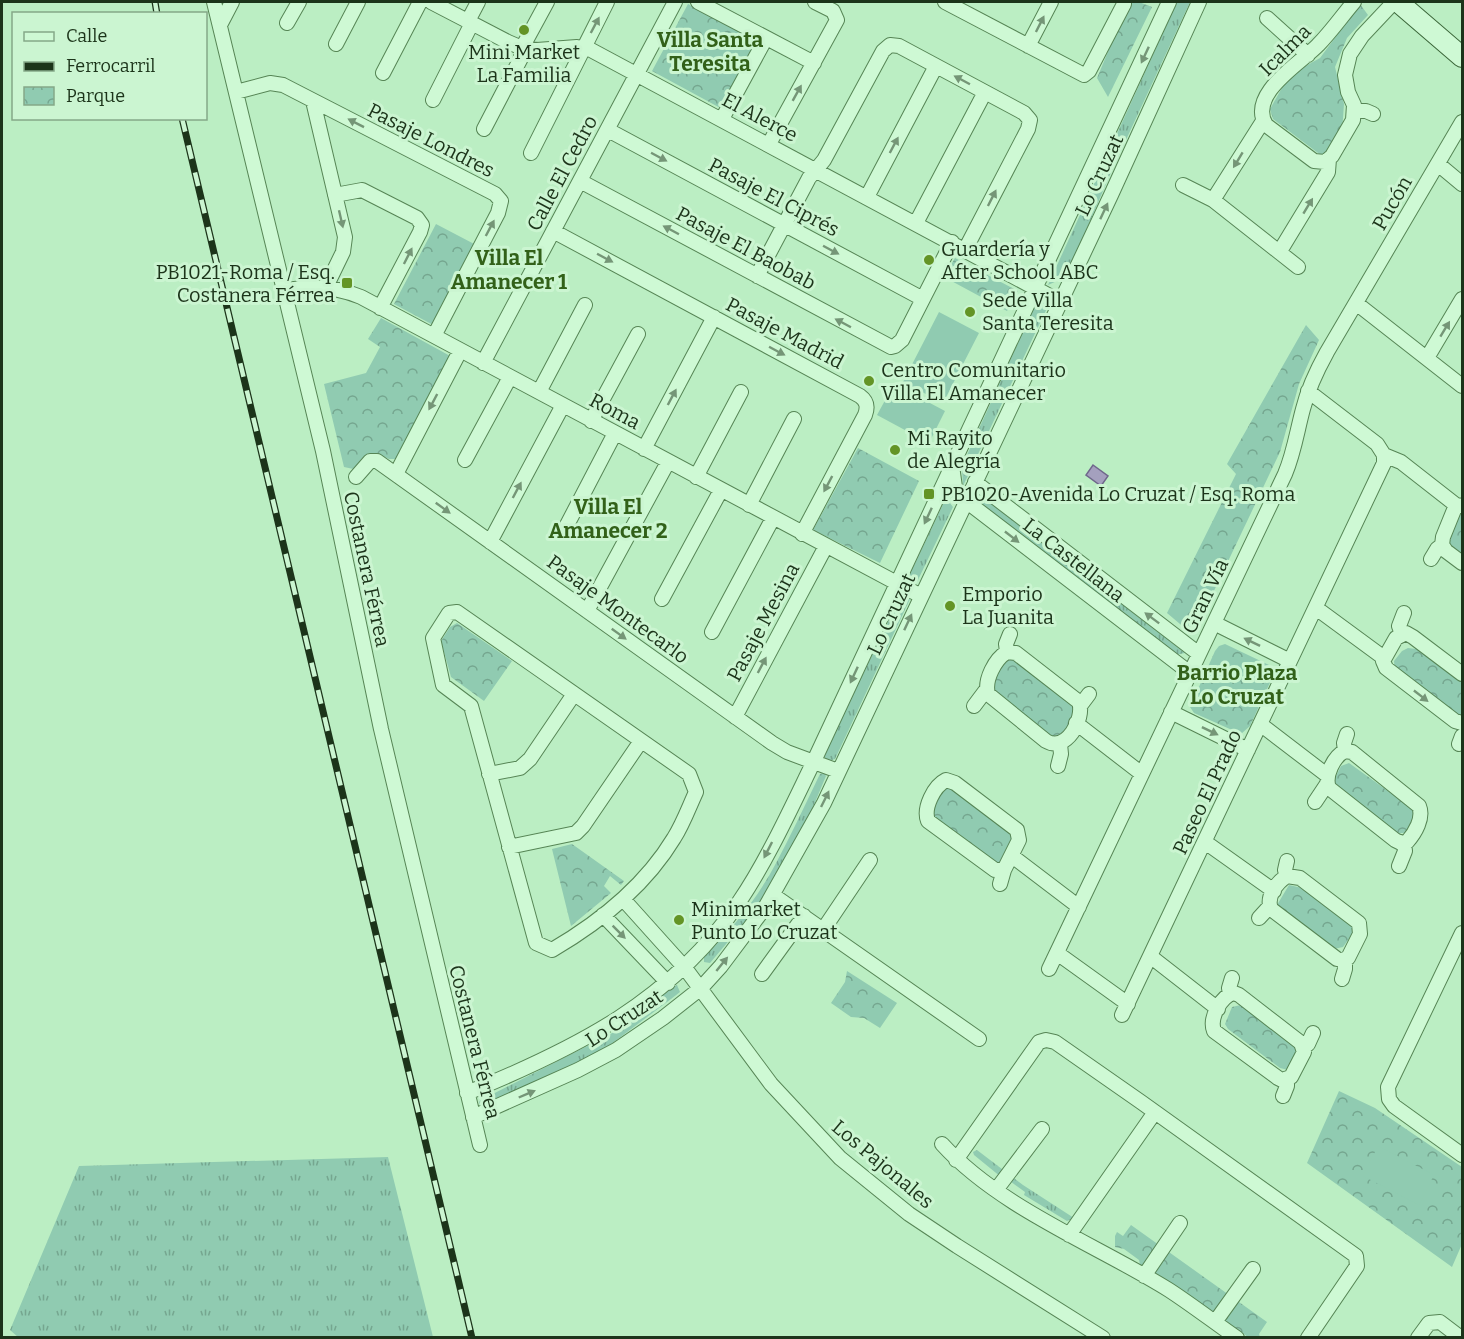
<svg xmlns="http://www.w3.org/2000/svg" width="1464" height="1339" font-family="Bitter,serif">
	<style>
		.grass { fill: url(#grass-tufts) }
		.park { fill: url(#park-crowns) }
		.garden { fill: #90cbb1 }
		.water { fill: #a4a0be; stroke: #6f678b; stroke-width: 1.5 }
		.lines { fill: none; stroke-linecap: round; stroke-linejoin: round }
		.street-casing { stroke: #568555; stroke-width: 16 }
		.secondary-casing { stroke: #3b6639; stroke-width: 22 }
		.street { stroke: #cef9d4; stroke-width: 14 }
		.secondary { stroke: #cef9d4; stroke-width: 20 }
		.rail-casing { stroke: #1c341a; stroke-width: 7 }
		.rail { stroke: #cbf5d1; stroke-width: 4.5; stroke-dasharray: 14; stroke-linecap: butt }
		.oneway { fill: #759677 }
		.poi-dot { fill: #639425; stroke: #cbf5d1; stroke-width: 2 }
		.labels { text-anchor: middle; stroke-width: 6; stroke-linejoin: round; paint-order: stroke }
		.street-label { font-size: 20px; fill: #1c341a; stroke: #cbf5d1 }
		.poi-label { font-size: 20px; fill: #1c341a; stroke: #cbf5d1; text-anchor: start }
		.neighbourhood-label { font-size: 21px; font-weight: bold; fill: #326119; stroke: #cbf5d1 }
	</style>
	<defs>
		<pattern id="grass-tufts" width="24" height="20" patternUnits="userSpaceOnUse" patternTransform="scale(1.5)"><rect width="24" height="20" fill="#90cbb1"/><path d="M3 7l-1-3M5 7V3M7 7l1-3M15 17l-1-3M17 17v-4M19 17l1-3" fill="none" stroke="#75a68f"/></pattern>
		<pattern id="park-crowns" width="20" height="18" patternUnits="userSpaceOnUse" patternTransform="scale(1.5)"><rect width="20" height="18" fill="#90cbb1"/><path d="M2 6a3 3 0 1 1 6 0M12 15a3 3 0 1 1 6 0" fill="none" stroke="#75a68f"/></pattern>
	</defs>
	<rect width="100%" height="100%" fill="#bbeec3"/>
	<path class="grass" d="M1177,2H1190L1112,170L1066,277L1048,285Z
		M1039,297L1048,306L963,486L962,466Z
		M946,498L953,507L917,582L908,578Z
		M985,499L1185,653L1175,655L979,507Z
		M901,595L910,599L835,759L829,761L825,759V753Z
		M824,773L826,776L808,819L760,904L710,963L704,962V957C731,930 757,899 775,865C790,837 804,807 818,778L820,774Z
		M677,985L680,992L671,999L610,1045L567,1068L481,1107L479,1102L481,1100L609,1035L638,1016L671,988Z
		M977,1150L1023,1185L1074,1218L1067,1221L1024,1195L1025,1192L1003,1176L1001,1177L974,1155L973,1152Z
		M388,1157L433,1337L19,1338L10,1330L79,1166Z"/>
	<path class="park" d="M1122,2H1139L1152,7L1108,97L1097,78L1128,4Z
		M688,4L759,42L724,110L652,71Z
		M1360,4L1368,15L1347,38L1335,67L1344,104L1342,132L1322,156L1273,119L1270,109L1283,86L1302,68L1320,58Z
		M436,224L478,246L435,326L394,304Z
		M955,258L1018,291L1007,311L944,277Z
		M381,318L452,357L397,459H389L376,453L358,470L344,467L324,384L366,373L380,347L368,339Z
		M1306,325L1319,340L1299,384L1280,452L1193,635L1167,613L1236,474L1227,464Z
		M858,448L919,481L880,563L813,530Z
		M1461,514L1462,515V558L1449,544L1450,535Z
		M457,623L512,661L484,701L451,677L441,641L450,627Z
		M1225,644L1269,665L1273,669V676L1250,726L1241,734L1194,713L1190,707L1215,651L1219,646Z
		M1408,648L1416,649L1462,682V716H1459L1395,670L1394,661L1402,651Z
		M1012,657L1074,705V721L1056,741L993,693C993,680 1000,664 1012,657Z
		M1349,763L1413,809L1414,816L1406,833H1398L1336,788L1333,782L1341,766Z
		M948,786L1012,833L1013,841L1000,864H994L932,818C932,806 937,792 948,786Z
		M572,844L624,881L621,885L610,876L604,886L611,893L571,926L552,849Z
		M1289,885L1302,888L1353,922L1356,929L1343,947L1334,949L1280,912L1277,905Z
		M847,971L897,1003L880,1028L864,1018L851,1017L831,1003L845,982Z
		M1245,1004L1297,1047L1298,1054L1288,1070L1280,1068L1228,1029L1225,1024L1232,1007Z
		M1339,1091L1375,1108L1462,1167V1244L1452,1267L1307,1163Z
		M1131,1225L1267,1322L1259,1334L1260,1337H1248L1209,1309L1182,1296L1179,1288L1163,1278H1154L1141,1269L1139,1260L1124,1249L1115,1247V1236L1117,1232L1123,1236Z"/>
	<path class="garden" d="M939,312L979,333L943,403L903,382Z
		M894,384L945,411L929,443L877,415Z
		M1378,1146L1434,1175L1419,1205L1363,1176Z"/>
	<path class="water" d="M1093,465L1108,476L1101,486L1086,475Z"/>
	<g class="lines">
		<defs>
			<path id="street" d="M214,2L323,451L381,729L480,1145
				M431,2L508,42L522,48L537,50L577,47L591,50L1061,302
				M698,2L814,63
				M945,2L1084,75L1089,71L1124,4
				M1354,2C1342,16 1331,32 1318,45C1301,63 1247,94 1266,125L1314,161L1325,162L1332,156L1353,120L1354,105L1348,92L1345,75L1350,54L1362,36L1394,2
				M1267,18L1308,55
				M468,21L478,2
				M287,23L299,2
				M220,25L232,2
				M336,44L358,2
				M1028,46L1051,2
				M383,73L420,2
				M236,92L270,83L283,85L495,194L501,201L498,213L434,336
				M433,100L472,23
				M313,101L345,237L343,252L326,287
				M1354,111H1366L1373,114
				M722,119L766,38
				M484,129L521,58L522,48L547,2
				M608,130L923,299
				M769,144L837,20L833,11L815,2
				M531,153L607,2
				M1438,164L1462,184
				M580,181L891,347L895,346L902,340L952,242
				M1183,185L1213,200L1298,267
				M335,195L362,190L417,218L422,225L420,232L380,308
				M867,197L936,66
				M1213,200L1263,121
				M916,223L985,92
				M553,231L860,396C867,401 868,407 865,415L802,534
				M1280,251L1328,172L1329,159
				M757,276L809,178L824,160L883,51L890,45L899,46L1024,113L1030,120L1028,129L965,250
				M283,291C310,285 335,286 361,297L921,596
				M1356,303L1462,386
				M1427,358L1462,299
				M483,363L675,2
				M539,392L585,305
				M591,421L638,334
				M644,449L714,317
				M1384,455L1401,462L1456,505L1462,506
				M465,460L510,377
				M952,466L955,487L966,501L1190,673
				M396,474L460,351
				M356,477L370,461H377L772,743L787,752L838,771
				M696,477L741,392
				M975,482L1199,654
				M749,505L794,419
				M1456,505L1443,537L1442,545L1446,551L1462,563
				M567,525L615,433
				M490,542L563,405
				M1431,559L1437,549L1442,545
				M662,599L721,490
				M1316,608L1384,658
				M587,611L668,462
				M457,612L689,774L696,792C689,807 683,824 674,838C645,886 600,922 552,950L536,943L471,706L443,685L433,638L449,613Z
				M1214,623L1290,661
				M712,632L773,518
				M1402,634L1399,626L1404,613
				M1007,652L1016,653L1079,702C1085,719 1066,753 1046,741L988,694C984,680 995,659 1007,652Z
				M1007,652L1006,644L1010,634
				M1462,674L1413,637L1406,633L1396,638L1383,661L1386,668L1455,721L1462,723
				M974,706L986,690
				M1080,706L1089,694
				M1171,712L1248,750
				M735,717L826,546
				M1076,723L1142,774
				M1260,724L1328,776
				M1459,744L1462,736
				M1345,751L1352,752L1419,806C1424,818 1415,833 1407,842L1401,843L1395,840L1329,788C1324,776 1334,756 1345,751Z
				M1345,751L1344,743L1347,734
				M1058,766L1061,754L1060,744
				M489,774L520,768L530,759L574,694
				M946,780L955,783L1017,830L1019,840L1004,870H995L928,821C923,808 934,786 946,780Z
				M1315,802L1327,784
				M1205,842L1274,891
				M509,847L576,833L583,826L641,741
				M1012,856L1079,907
				M1399,866L1405,851L1404,843
				M1287,876L1300,878L1359,923L1360,934L1348,958L1342,960L1337,959L1271,909C1266,897 1276,883 1287,876Z
				M1287,876L1285,870L1287,861
				M1000,884L1004,870
				M773,895L979,1039
				M623,899L685,968L771,1084L840,1158L909,1214L957,1246L1103,1338
				M603,915L668,983
				M1259,918L1270,906
				M823,930L870,860
				M1462,933L1388,1087L1389,1099L1394,1106L1462,1155
				M1057,953L1128,1004
				M1150,956L1218,1009
				M1049,969L1285,474C1294,453 1297,431 1303,409C1308,389 1317,370 1327,352L1462,122
				M762,974L804,916
				M1342,979L1345,969V960
				M1234,993L1239,995L1301,1043L1304,1052L1291,1077L1282,1080L1278,1078L1214,1031C1209,1018 1221,996 1234,993Z
				M1230,994L1229,988L1232,978
				M1122,1015L1384,463V455L1377,444L1308,391
				M1303,1048L1308,1044L1313,1033
				M467,1093C575,1049 672,1001 739,902C767,861 792,806 814,761L1169,2
				M1283,1096L1287,1086V1080
				M473,1117L578,1070L616,1050L663,1018L701,988L721,966L766,906L824,803L1111,195L1199,2
				M942,1144C1000,1208 1097,1245 1169,1290C1192,1305 1214,1322 1237,1338
				M956,1160L1039,1042L1046,1040L1055,1042L1141,1102L1356,1256L1357,1266L1308,1338
				M996,1190L1042,1129
				M1069,1235L1155,1112
				M1144,1276L1180,1223
				M1215,1322L1253,1269
				M1418,1338L1429,1323L1440,1322L1461,1338"/>
			<path id="secondary" d="M1398,2L1462,57"/>
		</defs>
		<use href="#street" class="street-casing"/>
		<use href="#secondary" class="secondary-casing"/>
		<use href="#street" class="street"/>
		<use href="#secondary" class="secondary"/>
		<defs>
			<path id="rail" d="M155,2L157,14
				M182,118L472,1338"/>
		</defs>
		<use href="#rail" class="rail-casing"/>
		<use href="#rail" class="rail"/>
	</g>
	<defs><path id="oneway-solid" d="M-6-.8H1V-3.2L6.5 0L1 3.2V.8H-6Z" transform="scale(1.5)"/></defs>
	<g class="oneway">
		<use href="#oneway-solid" transform="translate(1040 24) rotate(-63)"/>
		<use href="#oneway-solid" transform="translate(595 25) rotate(-62)"/>
		<use href="#oneway-solid" transform="translate(1145 55) rotate(115)"/>
		<use href="#oneway-solid" transform="translate(962 80) rotate(-152)"/>
		<use href="#oneway-solid" transform="translate(797 93) rotate(-61)"/>
		<use href="#oneway-solid" transform="translate(356 123) rotate(-153)"/>
		<use href="#oneway-solid" transform="translate(894 145) rotate(-62)"/>
		<use href="#oneway-solid" transform="translate(659 157) rotate(28)"/>
		<use href="#oneway-solid" transform="translate(1238 160) rotate(121)"/>
		<use href="#oneway-solid" transform="translate(992 198) rotate(-63)"/>
		<use href="#oneway-solid" transform="translate(1308 206) rotate(-59)"/>
		<use href="#oneway-solid" transform="translate(1104 211) rotate(-65)"/>
		<use href="#oneway-solid" transform="translate(341 219) rotate(77)"/>
		<use href="#oneway-solid" transform="translate(490 228) rotate(-62)"/>
		<use href="#oneway-solid" transform="translate(671 230) rotate(-152)"/>
		<use href="#oneway-solid" transform="translate(831 250) rotate(28)"/>
		<use href="#oneway-solid" transform="translate(408 256) rotate(-63)"/>
		<use href="#oneway-solid" transform="translate(605 258) rotate(28)"/>
		<use href="#oneway-solid" transform="translate(843 323) rotate(-152)"/>
		<use href="#oneway-solid" transform="translate(1445 329) rotate(-59)"/>
		<use href="#oneway-solid" transform="translate(777 351) rotate(28)"/>
		<use href="#oneway-solid" transform="translate(672 397) rotate(-62)"/>
		<use href="#oneway-solid" transform="translate(433 402) rotate(118)"/>
		<use href="#oneway-solid" transform="translate(828 484) rotate(118)"/>
		<use href="#oneway-solid" transform="translate(517 490) rotate(-62)"/>
		<use href="#oneway-solid" transform="translate(443 508) rotate(36)"/>
		<use href="#oneway-solid" transform="translate(928 516) rotate(115)"/>
		<use href="#oneway-solid" transform="translate(1012 537) rotate(38)"/>
		<use href="#oneway-solid" transform="translate(1152 618) rotate(-143)"/>
		<use href="#oneway-solid" transform="translate(908 622) rotate(-65)"/>
		<use href="#oneway-solid" transform="translate(619 634) rotate(36)"/>
		<use href="#oneway-solid" transform="translate(1252 642) rotate(-154)"/>
		<use href="#oneway-solid" transform="translate(762 665) rotate(-62)"/>
		<use href="#oneway-solid" transform="translate(854 675) rotate(115)"/>
		<use href="#oneway-solid" transform="translate(1421 696) rotate(38)"/>
		<use href="#oneway-solid" transform="translate(1210 731) rotate(26)"/>
		<use href="#oneway-solid" transform="translate(825 799) rotate(-64)"/>
		<use href="#oneway-solid" transform="translate(768 850) rotate(117)"/>
		<use href="#oneway-solid" transform="translate(619 932) rotate(45)"/>
		<use href="#oneway-solid" transform="translate(722 964) rotate(-51)"/>
		<use href="#oneway-solid" transform="translate(527 1094) rotate(-23)"/>
	</g>
	<g class="poi-dot">
		<circle cx="524" cy="30" r="6"/>
		<circle cx="929" cy="260" r="6"/>
		<rect x="341" y="277" width="12" height="12" rx="3"/>
		<circle cx="970" cy="312" r="6"/>
		<circle cx="869" cy="381" r="6"/>
		<circle cx="895" cy="450" r="6"/>
		<rect x="923" y="488" width="12" height="12" rx="3"/>
		<circle cx="950" cy="606" r="6"/>
		<circle cx="679" cy="920" r="6"/>
	</g>
	<g class="labels">
		<g class="street-label">
			<text transform="translate(1285 50) rotate(-45)" y="7">Icalma</text>
			<text transform="translate(760 117) rotate(28)" y="7">El Alerce</text>
			<text transform="translate(431 140) rotate(27)" y="7">Pasaje Londres</text>
			<text transform="translate(562 173) rotate(-62)" y="7">Calle El Cedro</text>
			<text transform="translate(1099 175) rotate(-65)" y="7">Lo Cruzat</text>
			<text transform="translate(774 197) rotate(28)" y="7">Pasaje El Ciprés</text>
			<text transform="translate(1392 203) rotate(-60)" y="7">Pucón</text>
			<text transform="translate(746 248) rotate(28)" y="7">Pasaje El Baobab</text>
			<text transform="translate(785 333) rotate(28)" y="7">Pasaje Madrid</text>
			<text transform="translate(615 411) rotate(28)" y="7">Roma</text>
			<text transform="translate(1074 560) rotate(38)" y="7">La Castellana</text>
			<text transform="translate(367 569) rotate(78)" y="7">Costanera Férrea</text>
			<text transform="translate(1205 596) rotate(-64)" y="7">Gran Vía</text>
			<text transform="translate(618 609) rotate(36)" y="7">Pasaje Montecarlo</text>
			<text transform="translate(891 614) rotate(-65)" y="7">Lo Cruzat</text>
			<text transform="translate(763 622) rotate(-62)" y="7">Pasaje Mesina</text>
			<text transform="translate(1207 792) rotate(-65)" y="7">Paseo El Prado</text>
			<text transform="translate(624 1018) rotate(-33)" y="7">Lo Cruzat</text>
			<text transform="translate(475 1042) rotate(76)" y="7">Costanera Férrea</text>
			<text transform="translate(883 1164) rotate(40)" y="7">Los Pajonales</text>
		</g>
		<g class="poi-label">
			<text x="524" y="59" text-anchor="middle">Mini Market<tspan x="524" dy="23">La Familia</tspan></text>
			<text x="941" y="256">Guardería y<tspan x="941" dy="23">After School ABC</tspan></text>
			<text x="335" y="279" text-anchor="end">PB1021-Roma / Esq.<tspan x="335" dy="23">Costanera Férrea</tspan></text>
			<text x="982" y="307">Sede Villa<tspan x="982" dy="23">Santa Teresita</tspan></text>
			<text x="881" y="377">Centro Comunitario<tspan x="881" dy="23">Villa El Amanecer</tspan></text>
			<text x="907" y="445">Mi Rayito<tspan x="907" dy="23">de Alegría</tspan></text>
			<text x="941" y="501">PB1020-Avenida Lo Cruzat / Esq. Roma</text>
			<text x="962" y="601">Emporio<tspan x="962" dy="23">La Juanita</tspan></text>
			<text x="691" y="916">Minimarket<tspan x="691" dy="23">Punto Lo Cruzat</tspan></text>
		</g>
		<g class="neighbourhood-label">
			<text x="710" y="47">Villa Santa<tspan x="710" dy="24">Teresita</tspan></text>
			<text x="509" y="265">Villa El<tspan x="509" dy="24">Amanecer 1</tspan></text>
			<text x="608" y="514">Villa El<tspan x="608" dy="24">Amanecer 2</tspan></text>
			<text x="1237" y="680">Barrio Plaza<tspan x="1237" dy="24">Lo Cruzat</tspan></text>
		</g>
	</g>
	<rect width="1464" height="1339" fill="none" stroke="#1c341a" stroke-width="6"/>
	<rect x="12" y="12" width="195" height="108" fill="#cbf5d1" stroke="#85a888" stroke-width="1.5"/>
	<rect x="24" y="32" width="30" height="9" fill="#cef9d4" stroke="#85a888" stroke-width="1.5"/>
	<text x="66" y="42" font-size="18" fill="#1c341a">Calle</text>
	<rect x="24" y="62" width="30" height="9" fill="#1c341a" stroke="#85a888" stroke-width="1.5"/>
	<text x="66" y="72" font-size="18" fill="#1c341a">Ferrocarril</text>
	<rect x="24" y="87" width="30" height="18" fill="url(#park-crowns)" stroke="#85a888" stroke-width="1.5"/>
	<text x="66" y="102" font-size="18" fill="#1c341a">Parque</text>
</svg>
